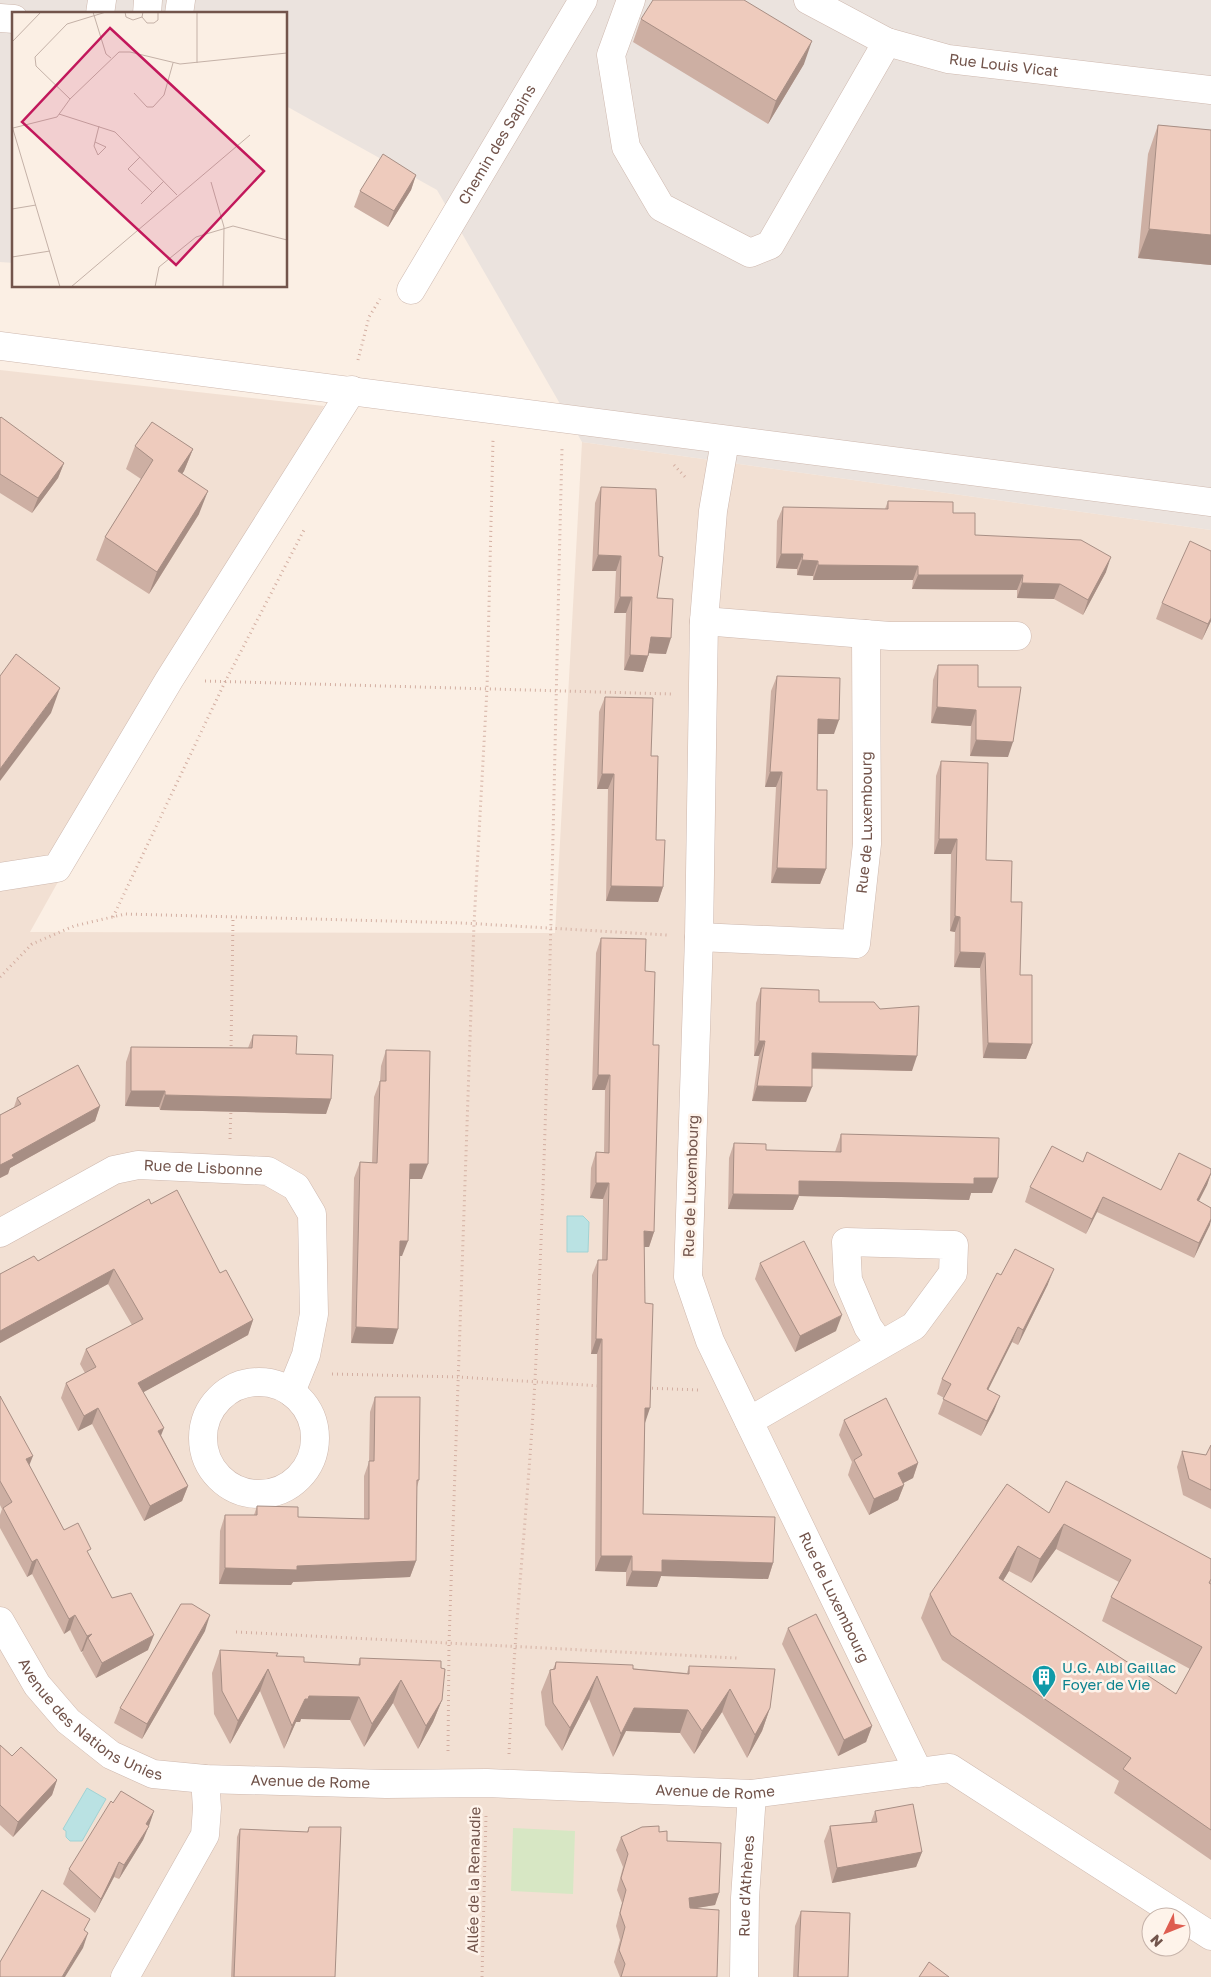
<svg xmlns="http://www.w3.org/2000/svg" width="1211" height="1977" font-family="'Golos Text',sans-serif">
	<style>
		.residential { fill: #f2e0d3; fill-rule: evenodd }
		.industrial { fill: #ebe3de }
		.green { fill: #d7e7c4 }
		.water { fill: #bae2e3; stroke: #a1d3d4 }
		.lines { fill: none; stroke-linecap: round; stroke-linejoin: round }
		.minor-casing { stroke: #ceb8ae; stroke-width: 29 }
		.path { stroke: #d3aea1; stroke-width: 3; stroke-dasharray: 1 4; stroke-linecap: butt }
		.minor { stroke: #fff; stroke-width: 28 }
		.wall { fill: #cdafa3; fill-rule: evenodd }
		.shaded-wall { fill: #a78e84 }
		.building { fill: #eecbbd; stroke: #a78e84; fill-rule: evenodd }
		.labels { text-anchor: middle; stroke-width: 5; stroke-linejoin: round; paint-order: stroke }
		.street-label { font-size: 15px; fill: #72544b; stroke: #fef3ea }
		.culture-label { font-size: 15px; fill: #0d838f; stroke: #fef3ea; text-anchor: start }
		.inset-road { fill: none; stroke: #c4b1a7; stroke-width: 1 }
		.view { fill: #c2185b; fill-opacity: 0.15; stroke: #c2185b; stroke-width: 2.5 }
		.inset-edge { fill: none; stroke: #72544b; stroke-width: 2.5 }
	</style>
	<rect width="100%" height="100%" fill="#fbefe4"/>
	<path class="residential" d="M0,370L324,406L30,932L555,933L582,442L1211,530V1977H0ZM1151,1917H1181V1947H1151Z"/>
	<path class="industrial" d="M0,0H1211V530L582,442L437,190L286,106V14H14V263L0,262Z"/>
	<path class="green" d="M513,1828L575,1831L573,1894L511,1891Z"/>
	<path class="water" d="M567,1216H583L589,1222L588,1252H567Z
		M87,1788L106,1799L82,1841H70L66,1837V1831L63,1829Z"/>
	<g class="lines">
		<defs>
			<g id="minor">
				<path d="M631,0L611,55L626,147L661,207L750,253L770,245L887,42"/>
				<path id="s1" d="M808,0L887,42L948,59L1211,90"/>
				<path d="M100,14L102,0"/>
				<path d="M147,14L148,0"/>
				<path d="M179,14L181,0"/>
				<path d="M0,18L14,19"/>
				<path id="s2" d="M411,290L583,0"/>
				<path d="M0,346L1211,502"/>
				<path id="s3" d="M725,441L713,511L704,621L699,937L688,1277L710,1341L919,1773"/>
				<path d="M704,621L890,636H1017"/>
				<path d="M0,877L57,868L169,680L352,390"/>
				<path id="s4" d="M699,937L856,944L867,844L866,634"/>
				<path id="s5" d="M0,1233L114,1170L138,1165L268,1171L296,1187L312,1214L314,1314L306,1355L291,1392"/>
				<circle cx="259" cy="1438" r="56"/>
				<path d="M749,1421L914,1326L953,1273L954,1245L846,1242L848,1280L868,1327L881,1345"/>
				<path id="s6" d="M0,1621L37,1685L68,1721L111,1755L153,1774L205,1779L386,1784L487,1783L752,1794L950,1768L1211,1936"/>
				<path d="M125,1977L205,1835L207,1808L205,1779"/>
				<path id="s7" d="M744,1977L745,1898L752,1794"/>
			</g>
		</defs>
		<use href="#minor" class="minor-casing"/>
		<path class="path" d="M358,360L369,317L380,299
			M674,465L687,479
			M205,681L671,694
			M113,917L225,682L304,530
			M0,977L32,944L74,926L125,914L463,923L667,935
			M231,1051L233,918
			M230,1139L231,1107
			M332,1374L459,1377L601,1386
			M647,1388L698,1390
			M236,1632L737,1658
			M448,1751L449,1643L474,924L487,689L493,440
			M509,1754C514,1629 528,1505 535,1380C550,1070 554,759 562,449
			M482,1977L486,1815"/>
		<use href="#minor" class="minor"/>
	</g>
	<path class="wall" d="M641,19L804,64L768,124L633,42Z
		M1158,125L1211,130V265L1138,258L1148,154Z
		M416,175L411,190L388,227L354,207L360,191Z
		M0,418L64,463L58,478L32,513L0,493Z
		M135,446L193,449L184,471L182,474L199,514L149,594L96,560L105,537L141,479L126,469Z
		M601,487L657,598L666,654L649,653L643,672L624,670L626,613H614L616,571H592L595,503Z
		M888,501L953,513L975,535L1106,572L1083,615L1054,599L1017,598V590L912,589L913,580H813V576L797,575V569L776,568L777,521L783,507L885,509Z
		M1162,603L1211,621L1202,640L1156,619Z
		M938,665L978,687L1008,757L970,756L971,726L931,723L933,680Z
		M777,676L834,734H818L817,790L826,869L820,884L771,883L776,787H765L771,691Z
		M605,697L651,756L656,840L663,887L658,902L606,901L608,789H597L599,712Z
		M941,761L986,860L1011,902L1020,975L1032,1044L1026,1059L983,1058L980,968L954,967L955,932L950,931L951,854H934L936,776Z
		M601,938L645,971L653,1045L654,1232L649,1247H644L645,1423L643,1514L773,1563L768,1579L661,1576L657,1587L626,1586V1572L595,1571L597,1354H591L592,1275L598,1260H602L603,1199L590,1198L591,1168L596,1152L604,1153L605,1090H592L596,953Z
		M761,988L819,1002L912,1071L812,1069L806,1102L752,1101L759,1056H754L756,1003Z
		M253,1035L296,1054L331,1099L326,1114L160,1110L159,1107L125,1106L126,1062L131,1047L248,1048Z
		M386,1050L422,1179H409L402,1256H399L393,1344L351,1343L354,1178L360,1162L372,1163L374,1097L380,1081L381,1066Z
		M17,1098L100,1106L95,1121L10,1168L8,1174L0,1178V1115L14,1107Z
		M841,1134L992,1193H971L969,1200L799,1196L793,1210L728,1209L729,1158L734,1143L766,1150L835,1152Z
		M1211,1169V1174L1207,1185L1199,1201L1211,1208V1221L1194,1258L1097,1212L1086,1234L1025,1202L1030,1187L1161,1190Z
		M151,1204L220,1273L253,1320L248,1335L143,1392L161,1435L188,1486L182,1501L144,1521L92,1424L78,1431L61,1398L66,1383L85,1373L80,1364L86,1349L132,1325L108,1284L0,1343V1274L38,1261Z
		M760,1263L836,1331L795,1352L755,1279Z
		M1001,1275L1048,1284L1018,1345L1012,1342L988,1390L994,1411L981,1436L938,1414L944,1398L937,1394L942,1379Z
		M0,1396L29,1465L64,1530L89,1555L112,1598L148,1650L96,1678L82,1653L83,1651L81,1652L70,1630L64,1634L32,1574L27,1577L0,1528V1515L2,1509L0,1505Z
		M375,1397L419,1480L417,1487L416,1561L410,1577L293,1582L291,1585L219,1584L220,1531L225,1515H254L257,1506L298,1517L364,1519V1476L369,1462L370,1412Z
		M844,1420L918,1463L913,1478L903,1483L904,1485L898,1500L869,1515L848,1475L852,1462L839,1435Z
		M1211,1445V1509L1183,1495L1177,1467L1182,1451L1206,1455Z
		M1049,1513L1211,1559V1860L1114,1793L1119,1781L942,1660L921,1618L930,1594ZM1056,1549L1119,1582L1111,1597L1102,1621L1190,1669L1176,1694L1003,1581L1009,1571L1031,1583Z
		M788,1628L872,1726L866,1742L838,1756L782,1644Z
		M205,1631L142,1739L114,1723L120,1708Z
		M220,1650L278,1653L276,1656L304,1662L358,1665L360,1658L442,1700L433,1722L418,1749L393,1703L364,1747L350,1720L301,1719L300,1722H296L284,1749L260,1691L230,1744L214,1714L212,1673Z
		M556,1662L687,1673L689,1666L770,1708L762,1731L747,1758L722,1712L694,1754L680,1733L626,1731L613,1757L589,1699L562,1751L545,1725L541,1692L550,1670L553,1669Z
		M0,1745L12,1756L57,1780L52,1795L13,1837L0,1825Z
		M113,1803L154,1811L143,1840L119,1879L114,1877L95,1913L63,1884L69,1869Z
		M875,1811L922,1852L916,1867L832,1883L824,1841L830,1826L871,1822Z
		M309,1827L335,1977H231L237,1837L240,1829L307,1832Z
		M659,1832L667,1841L719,1893L715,1905L695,1908L717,1977H620L614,1962L620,1940L616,1926L622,1903L617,1890L623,1867L616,1850L621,1837Z
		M801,1911L848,1977H793L795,1926Z"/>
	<path class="shaded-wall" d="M812,41L804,64L768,124L776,101Z
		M416,175L411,190L388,227L394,211Z
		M1149,229L1211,235V265L1138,258Z
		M193,449L184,471L169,494L178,471Z
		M64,463L58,478L32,513L38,498Z
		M208,491L199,514L149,594L157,572Z
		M781,554H803L797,569L776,568Z
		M598,555L621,556L616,571H592Z
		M1111,557L1106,572L1083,615L1088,600Z
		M802,560L818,561L813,576L797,575Z
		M818,565L918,566L913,580H813Z
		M918,575H1023L1017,590L912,589Z
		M1022,583L1060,584L1054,599L1017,598Z
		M620,597H632L626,613H614Z
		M1211,618V621L1202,640L1208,624Z
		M651,637L671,638L666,654L646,653Z
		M630,655L648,656L643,672L624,670Z
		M60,688L51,713L0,781V769Z
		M937,707L976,710L971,726L931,723Z
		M818,719L839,720L834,734H813Z
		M976,740L1013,742L1008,757L970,756Z
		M770,772H782L776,787H765Z
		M602,774H614L608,789H597Z
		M939,839H957L951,854H934Z
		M777,868L826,869L820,884L771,883Z
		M611,886L663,887L658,902L606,901Z
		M955,916L960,917L955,932L950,931Z
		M960,952L985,953L980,968L954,967Z
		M759,1041H765L759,1056H754Z
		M988,1043L1032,1044L1026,1059L983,1058Z
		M812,1053L917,1056L912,1071L807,1068Z
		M598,1075H610L605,1090H592Z
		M757,1086L812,1087L806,1102L752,1101Z
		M131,1091H165L159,1107L125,1106Z
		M165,1095L331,1099L326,1114L160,1110Z
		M100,1106L95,1121L10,1168L8,1174L0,1178V1165L12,1155Z
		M410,1164H428L422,1179H404Z
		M1211,1173L1207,1185L1191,1216L1197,1200Z
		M974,1178H998L992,1193H971L969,1200L799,1196L793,1210L728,1209L733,1194L799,1181Z
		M596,1183H609L603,1199L590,1198Z
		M1103,1197L1097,1212L1086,1234L1092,1219Z
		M1211,1219L1210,1225L1194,1258L1199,1243Z
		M644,1231L654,1232L649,1247H638Z
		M400,1241H408L402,1256H394Z
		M114,1269L108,1284L0,1343V1331Z
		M1054,1269L1048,1284L1018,1345L1023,1330Z
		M842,1315L836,1331L795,1352L800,1336Z
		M253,1320L248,1335L133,1398L138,1383Z
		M356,1327L398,1329L393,1344L351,1343Z
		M1018,1327L1012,1342L981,1404L987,1389Z
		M596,1339H602L597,1354H591Z
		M1000,1396L994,1411L981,1436L987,1421Z
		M98,1408L92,1424L78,1431L84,1416Z
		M645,1408H650L645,1423Z
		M164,1428L158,1443V1431Z
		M33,1456L27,1471L26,1459Z
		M918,1463L913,1478L892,1489L898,1473Z
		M904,1485L898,1500L869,1515L874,1499Z
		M188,1486L182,1501L144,1521L150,1506Z
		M1064,1524L1056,1549L1031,1583L1040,1559Z
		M1018,1546L1009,1571L990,1602L999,1578Z
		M601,1556H632L626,1572L595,1571Z
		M37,1559L32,1574L27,1577L32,1562Z
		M662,1560L773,1563L768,1579L661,1576L657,1587L626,1586L632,1571Z
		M416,1561L410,1577L293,1582L291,1585L219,1584L225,1568L297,1566Z
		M75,1615L70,1630L64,1634L69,1619Z
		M210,1615L205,1631L142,1739L147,1724Z
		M92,1634L88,1638L83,1651L81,1652L87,1636Z
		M154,1635L148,1650L96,1678L102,1663Z
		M268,1669L260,1691L230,1744L238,1721Z
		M597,1676L589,1699L562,1751L570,1728Z
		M401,1680L393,1703L364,1747L372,1724Z
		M730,1689L722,1712L694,1754L702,1731Z
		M309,1696L359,1697L350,1720L301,1719L300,1722H296L284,1749L292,1726L305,1699Z
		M442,1700L433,1722L418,1749L426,1726Z
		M634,1708L688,1710L680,1733L626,1731L613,1757L621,1734Z
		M770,1708L762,1731L747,1758L755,1735Z
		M872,1726L866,1742L838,1756L844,1740Z
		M57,1780L52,1795L13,1837L18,1822Z
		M154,1811L149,1826L146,1824Z
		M149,1826L143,1840L119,1879L124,1865Z
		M922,1852L916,1867L832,1883L837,1868Z
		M119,1862L114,1877L95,1913L101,1899Z
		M719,1893L715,1905L685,1910L689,1898Z
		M88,1933L83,1948L65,1977H62Z"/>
	<path class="building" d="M653,0H744L812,41L776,101L641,19Z
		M1158,125L1211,130V235L1149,229Z
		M383,154L416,175L394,211L360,191Z
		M1,417L64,463L38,498L0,474V418Z
		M152,422L193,449L178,471L208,491L157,572L105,537L153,460L135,446Z
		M601,487L656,489L659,556L663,557L657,598L673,599L671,638L651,637L648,656L630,655L632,597H620L621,556L598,555Z
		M888,501L953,502V513H975V535L1081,540L1111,557L1088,600L1060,584L1022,583L1023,575H918V566L818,565V561L802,560L803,554H781L783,507L888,509Z
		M1190,541L1211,551V618L1208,624L1162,603Z
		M16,654L60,688L0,769V676Z
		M938,665H978V687H1021L1013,742L976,740V710L937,707Z
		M777,676L840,678L839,720L818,719L817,790H827L826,869L777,868L782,772H770Z
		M605,697L653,698L651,756H658L656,840H665L663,887L611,886L614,774H602Z
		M941,761L988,763L986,860L1012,861L1011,902H1022L1020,975H1032V1044L988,1043L985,953L960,952V917L955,916L957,839H939Z
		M601,938L646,939L645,971L655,972L653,1045H659L654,1232L644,1231L645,1303L653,1304L650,1408H645L643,1514L775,1517L773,1563L662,1560V1572L632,1571V1556H601L602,1339H596L598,1260H607L609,1183H596V1152L609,1153L610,1075H598Z
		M761,988L819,990V1002H874L880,1009L919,1006L917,1056L812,1053V1087L757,1086L765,1041H759Z
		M253,1035L297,1036L296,1054L333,1055L331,1099L165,1095V1091H131V1047L252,1048Z
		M386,1050L430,1051L428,1164H410L408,1241H400L398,1329L356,1327L360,1162L377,1163L380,1081H386Z
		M78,1065L100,1106L12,1155L14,1158L0,1165V1115L21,1104L17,1098Z
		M841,1134L999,1138L998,1178H974V1184L799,1181V1195L733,1194L734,1143L766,1144V1150L841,1152Z
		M1052,1146L1083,1162L1087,1152L1161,1190L1179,1153L1211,1169V1173L1197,1200L1211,1208V1219L1199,1243L1103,1197L1092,1219L1030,1187Z
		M177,1190L220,1273L226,1270L253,1320L138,1383L164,1428L158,1431L188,1486L150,1506L98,1408L84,1416L66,1383L96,1367L86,1349L143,1319L114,1269L0,1331V1274L34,1256L38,1261L149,1199L151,1204Z
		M804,1241L842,1315L800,1336L760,1263Z
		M1015,1249L1054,1269L1023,1330L1018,1327L987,1389L1000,1396L987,1421L943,1399L951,1384L942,1379L997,1273L1001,1275Z
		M0,1396L33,1456L26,1459L64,1530L78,1523L91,1549L87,1551L112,1598L131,1593L154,1635L102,1663L88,1638L92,1634L87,1636L75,1615L69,1619L37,1559L32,1562L3,1508L12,1502L0,1481Z
		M375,1397H420L419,1480H417L416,1561L297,1566V1570L225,1568V1515H257V1506L298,1507V1517L369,1519V1461H374Z
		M886,1398L918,1463L898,1473L904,1485L874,1499L854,1460L862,1455L844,1420Z
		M1211,1445V1490L1189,1479L1182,1451L1206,1455Z
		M1066,1481L1211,1559V1579L1209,1583L1211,1584V1830L1123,1769L1131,1758L951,1635L930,1594L1007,1484L1049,1513ZM1064,1524L1131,1560L1111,1597L1202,1647L1176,1694L999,1578L1018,1546L1040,1559Z
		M181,1604H192L210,1615L147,1724L120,1708Z
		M816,1614L872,1726L844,1740L788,1628Z
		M220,1650L278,1653L276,1656L304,1657V1662L360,1665V1658L441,1661V1668L445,1669L442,1700L426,1726L401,1680L372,1724L359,1697L309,1696L308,1699H305L292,1726L268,1669L238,1721L222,1691Z
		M556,1662L633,1665V1669L689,1674V1666L775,1669L770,1708L755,1735L730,1689L702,1731L688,1710L634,1708L621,1734L597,1676L570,1728L553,1703L550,1670L555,1669Z
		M0,1745L12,1756L21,1747L57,1780L18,1822L0,1805Z
		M121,1791L154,1811L146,1824L149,1826L124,1865L119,1862L101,1899L69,1869L111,1801L113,1803Z
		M913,1804L922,1852L837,1868L830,1826L877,1822L875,1811Z
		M659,1826V1832L667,1831V1841L721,1843L719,1893L689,1898L690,1908L719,1910L717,1977H621L625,1964L619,1950L625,1927L620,1913L626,1890L621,1878L628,1854L621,1837L642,1827Z
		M309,1827H341L335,1977H234L240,1829L308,1832Z
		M42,1890L90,1919L84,1930L88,1933L62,1977H0V1962Z
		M801,1911L850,1913L848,1977H798Z
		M929,1962L949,1977H919Z"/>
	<defs>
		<symbol id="building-pin" viewBox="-11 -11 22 30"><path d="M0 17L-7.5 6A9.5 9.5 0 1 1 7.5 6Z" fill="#0f9aa8" stroke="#fef3ea"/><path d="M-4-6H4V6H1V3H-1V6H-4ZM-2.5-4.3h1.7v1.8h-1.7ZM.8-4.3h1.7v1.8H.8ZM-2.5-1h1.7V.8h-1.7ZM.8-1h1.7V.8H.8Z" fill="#fff"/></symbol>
	</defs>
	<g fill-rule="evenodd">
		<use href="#building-pin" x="1030" y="1663" width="28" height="38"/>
	</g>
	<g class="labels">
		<g class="street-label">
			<text dy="5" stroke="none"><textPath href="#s1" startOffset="209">Rue Louis Vicat</textPath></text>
			<text dy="5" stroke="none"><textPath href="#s2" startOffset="169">Chemin des Sapins</textPath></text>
			<text dy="5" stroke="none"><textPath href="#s4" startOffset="279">Rue de Luxembourg</textPath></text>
			<text dy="5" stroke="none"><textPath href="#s5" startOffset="220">Rue de Lisbonne</textPath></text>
			<text transform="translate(691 1186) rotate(-88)" y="5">Rue de Luxembourg</text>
			<text dy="5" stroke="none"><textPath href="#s3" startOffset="1190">Rue de Luxembourg</textPath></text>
			<text dy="5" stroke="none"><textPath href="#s6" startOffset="138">Avenue des Nations Unies</textPath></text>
			<text dy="5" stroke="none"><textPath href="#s6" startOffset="380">Avenue de Rome</textPath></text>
			<text dy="5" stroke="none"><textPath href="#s6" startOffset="785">Avenue de Rome</textPath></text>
			<text transform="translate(474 1880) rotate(-89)" y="5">Allée de la Renaudie</text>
			<text dy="5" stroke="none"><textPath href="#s7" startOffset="91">Rue d'Athènes</textPath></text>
		</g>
		<g class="culture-label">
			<text x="1062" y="1673">U.G. Albi Gaillac<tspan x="1062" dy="17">Foyer de Vie</tspan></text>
		</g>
	</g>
	<g transform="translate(12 12)">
		<rect width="275" height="275" fill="#fbefe4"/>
		<path class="inset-road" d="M81,0L94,42L99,46M113,0L114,5L121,8L130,5L131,0M185,0V51M130,5L135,11H142L146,8V0M0,30L29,0M122,81L135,95H141L152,83L161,51M58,87L24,54L23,45L55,12L94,0M47,102L103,120L165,183M0,114L48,275M1,116L45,105L58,87L107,40H118L168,52L275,41M83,130L94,135L86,143L82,134L87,114M128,145L116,157L140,180M199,170L212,215L211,275M129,192L152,169M0,197L24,193M0,245L38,239M59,275L238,123M143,275L147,255L184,225L221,214L275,228"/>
		<path class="view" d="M98,16L252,159L164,253L10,110Z"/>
		<rect width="275" height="275" class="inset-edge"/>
	</g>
	<g transform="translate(1166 1932) rotate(227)"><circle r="24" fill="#fef3ea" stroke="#c6b3aa"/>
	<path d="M0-4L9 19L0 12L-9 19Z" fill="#de5d50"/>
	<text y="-8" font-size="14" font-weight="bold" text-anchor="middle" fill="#72544b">N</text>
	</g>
</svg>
